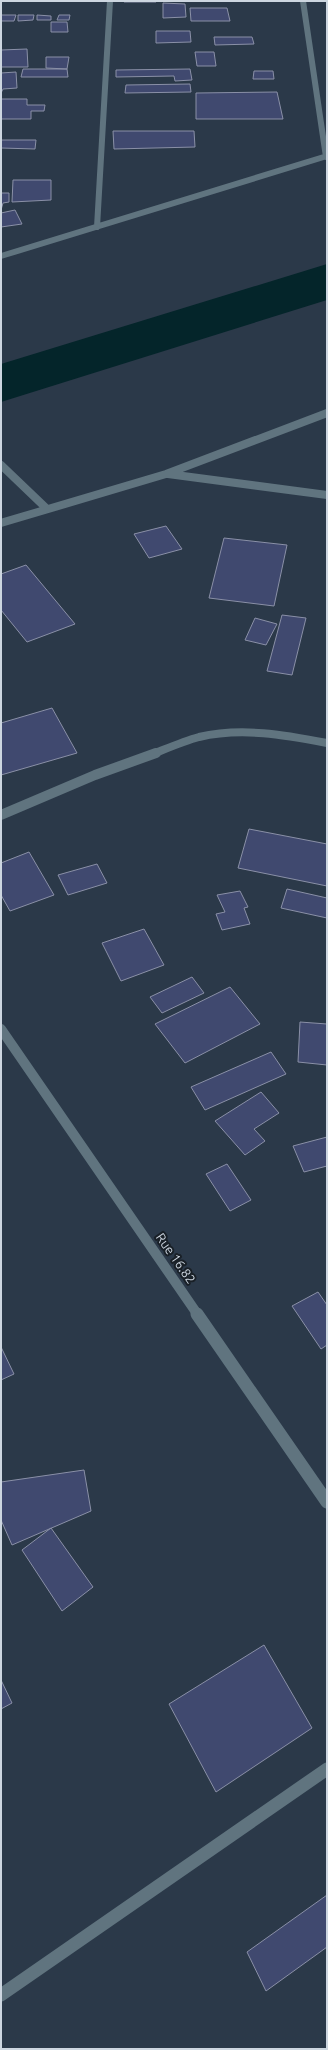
<svg xmlns="http://www.w3.org/2000/svg" width="328" height="2050" font-family="Ubuntu,sans-serif">
	<style>
		.lines { fill: none; stroke-linecap: round; stroke-linejoin: round }
		.river { fill: #04252a; fill-rule: evenodd }
		.building { fill: #40496f; stroke: #8a90a7 }
		.minor-far3 { stroke: #60747f; stroke-width: 6 }
		.minor-far2 { stroke: #60747f; stroke-width: 8 }
		.minor-far1 { stroke: #60747f; stroke-width: 10 }
		.minor { stroke: #60747f; stroke-width: 13 }
		.labels { text-anchor: middle; stroke-width: 4; stroke-linejoin: round; paint-order: stroke }
		.street-label { font-size: 13px; fill: #cdd6e0; stroke: #192027 }
	</style>
	<rect width="100%" height="100%" fill="#2b3949"/>
	<g class="lines">
		<path class="river" d="M327,264V300L1,402V364Z"/>
	</g>
	<path class="building" d="M124,1H156V2H124Z
		M163,3L185,4L186,17L163,18Z
		M190,8H227L230,21H191Z
		M1,15H16L14,21H1Z
		M18,15H34L33,20L18,21Z
		M37,15L51,16V20H37Z
		M59,15H70L69,20H57Z
		M51,22H67L68,32H51Z
		M156,31H190L191,42L156,43Z
		M214,37H252L254,44L215,45Z
		M27,49L28,67H1V50Z
		M195,52H214L216,66H197Z
		M46,57H69L67,69L46,68Z
		M23,69H67L68,77H21Z
		M190,69L192,80L175,81L174,76L116,77V70Z
		M254,71H273L274,79H253Z
		M16,72L17,88L3,89L1,93V73Z
		M190,84L191,92L125,93L126,85Z
		M277,92L283,119H196V93Z
		M1,99H27V105H45L44,111H31V119H1Z
		M113,131H194L195,147L114,149Z
		M1,140H36L35,149L1,148Z
		M13,180H51V200L12,202Z
		M1,193H9V202L3,203L1,210Z
		M15,210L22,224L1,227V213Z
		M166,526L182,549L149,558L134,534Z
		M224,538L287,545L274,606L209,598Z
		M26,565L75,624L27,642L1,610V574Z
		M282,615L306,618L292,675L267,671Z
		M255,618L277,624L266,645L245,640Z
		M52,708L77,753L1,775V723Z
		M249,829L327,844V886L238,868Z
		M29,852L54,895L10,911L1,895V863Z
		M97,864L107,883L68,895L58,875Z
		M287,889L327,898V918L281,908Z
		M240,891L248,907L244,908L250,924L222,930L216,914L225,912L217,895Z
		M144,929L164,965L121,981L102,943Z
		M192,977L204,993L162,1013L150,997Z
		M230,987L260,1024L185,1063L155,1024Z
		M300,1022L327,1024V1065L298,1062Z
		M271,1052L286,1074L205,1110L191,1087Z
		M261,1092L279,1113L254,1129L265,1141L245,1155L215,1121Z
		M327,1137V1166L304,1172L293,1146Z
		M227,1164L251,1200L230,1211L206,1174Z
		M318,1292L327,1305V1345L321,1349L292,1306Z
		M1,1347L14,1374L1,1380Z
		M84,1470L91,1511L12,1545L1,1520V1482Z
		M51,1528L93,1587L62,1611L22,1550Z
		M264,1645L312,1728L216,1792L169,1704Z
		M1,1680L12,1703L1,1709Z
		M327,1895V1947L266,1991L247,1952Z"/>
	<g class="lines">
		<path class="minor-far3" d="M303,1L326,157
			M97,227L110,1
			M1,256L327,156"/>
		<path class="minor-far2" d="M1,465L47,509
			M168,474L327,495
			M1,523L166,474L327,413
			M153,754C168,748 184,741 199,737C242,727 285,735 327,743"/>
		<path class="minor-far1" d="M1,815L95,775L156,753
			M1,1029L198,1315"/>
		<path class="minor" d="M197,1314L327,1502
			M1,1995L327,1769"/>
	</g>
	<g class="labels">
		<g class="street-label">
			<text transform="translate(176 1258) rotate(55)" y="5">Rue 16.82</text>
		</g>
	</g>
	<rect width="328" height="2050" fill="none" stroke="#cdd6e0" stroke-width="4"/>
</svg>
